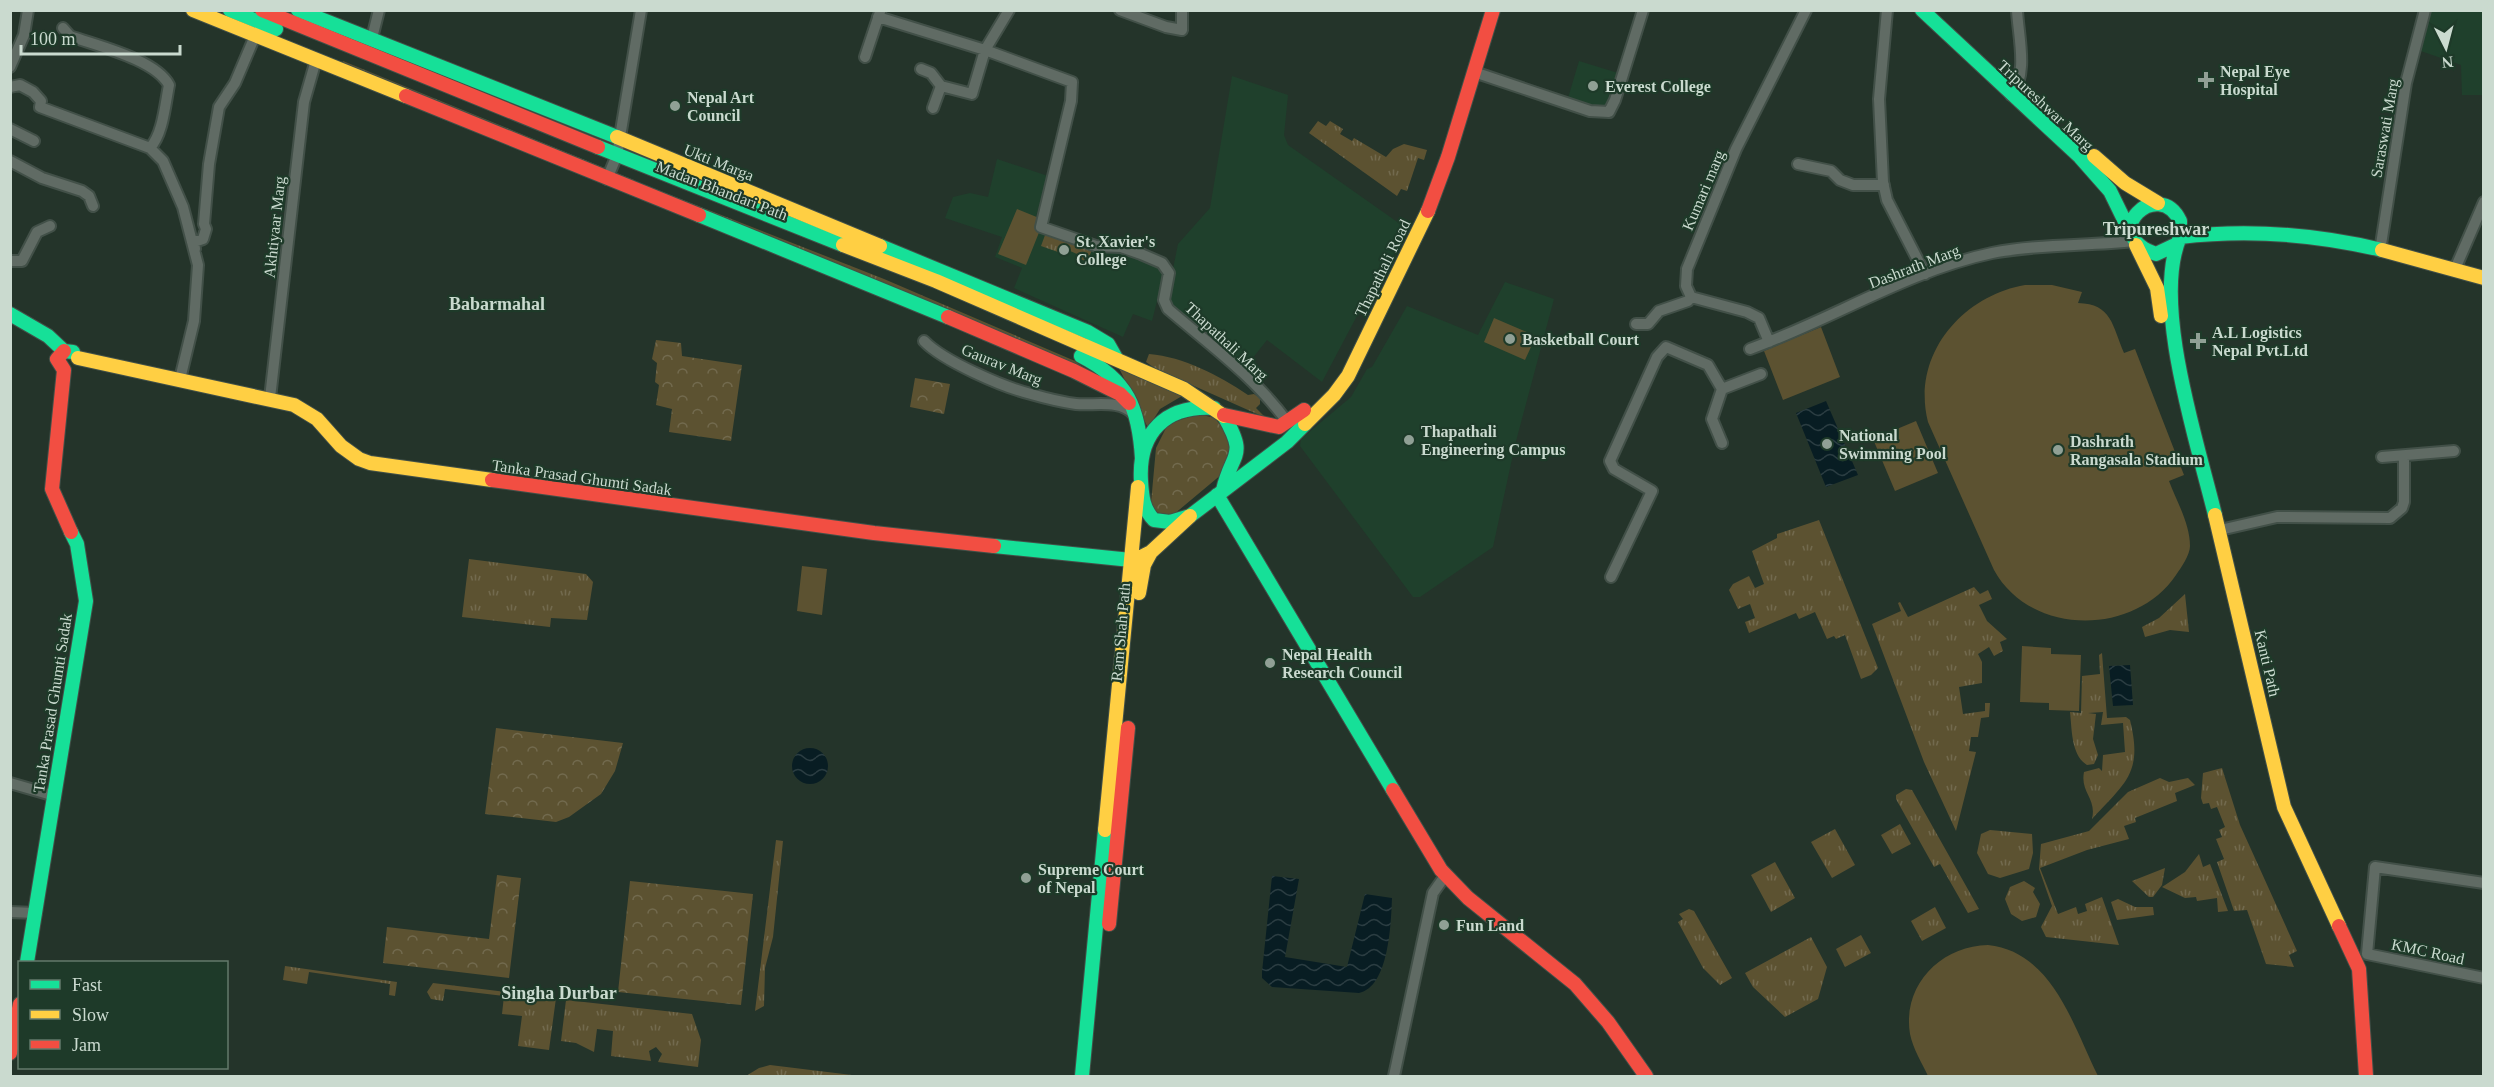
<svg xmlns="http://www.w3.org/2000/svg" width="2494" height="1087" font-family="Georgia,serif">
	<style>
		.built { fill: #1f402c }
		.grass { fill: url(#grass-tufts) }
		.park { fill: url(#park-crowns) }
		.pitch { fill: #5c5231 }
		.water { fill: url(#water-waves) }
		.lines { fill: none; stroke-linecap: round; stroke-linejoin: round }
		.street-casing { stroke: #425048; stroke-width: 14 }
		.fast-casing { stroke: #425048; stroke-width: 16 }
		.slow-casing { stroke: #425048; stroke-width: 16 }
		.jam-casing { stroke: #425048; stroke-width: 16 }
		.street { stroke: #606b64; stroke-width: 10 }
		.fast { stroke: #16e098; stroke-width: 14 }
		.slow { stroke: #ffcf43; stroke-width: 14 }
		.jam { stroke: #f24e42; stroke-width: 14 }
		.poi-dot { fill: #90a095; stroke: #1e3a29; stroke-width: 2 }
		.labels { text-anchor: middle; stroke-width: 4.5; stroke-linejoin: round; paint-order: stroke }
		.poi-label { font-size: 16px; font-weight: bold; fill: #cadacf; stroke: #1e3a29; text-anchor: start }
		.street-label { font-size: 16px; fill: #cadacf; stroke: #1e3a29 }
		.neighbourhood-label { font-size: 18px; font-weight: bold; fill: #cadacf; stroke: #1e3a29 }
	</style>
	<defs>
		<pattern id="grass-tufts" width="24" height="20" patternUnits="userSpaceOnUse" patternTransform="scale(1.5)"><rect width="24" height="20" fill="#5c5231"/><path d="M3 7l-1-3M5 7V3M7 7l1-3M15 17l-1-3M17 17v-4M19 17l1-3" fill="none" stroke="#726a4e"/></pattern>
		<pattern id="park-crowns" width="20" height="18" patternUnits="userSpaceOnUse" patternTransform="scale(1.5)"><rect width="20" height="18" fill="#5c5231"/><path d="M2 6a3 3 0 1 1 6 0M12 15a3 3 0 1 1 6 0" fill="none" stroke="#726a4e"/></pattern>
		<pattern id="water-waves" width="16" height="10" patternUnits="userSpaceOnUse" patternTransform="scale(1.5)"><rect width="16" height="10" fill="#081d23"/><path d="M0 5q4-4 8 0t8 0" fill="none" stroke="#2b3d42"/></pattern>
	</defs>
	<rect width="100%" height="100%" fill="#24342a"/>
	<path class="built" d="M2428,11H2483V95H2462L2461,65L2418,50Z
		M1579,61L1618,73L1605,109L1568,98Z
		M1232,76L1288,95L1284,135L1288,145L1403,226L1401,239L1374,295H1368L1322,382L1267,340L1244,369L1166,304L1178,244L1210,208Z
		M997,159L1048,176L1035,220L1088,243L1121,247L1159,267L1163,277L1152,321L1133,314L1123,337L1014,288L1022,268L995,257L1002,237L945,218L953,197L970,193L988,197Z
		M1505,282L1554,299L1515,445L1493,547L1420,597H1413L1300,446L1301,439L1351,397L1367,369L1372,367L1407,306L1478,335Z"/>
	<path class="grass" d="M343,61L634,180L633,183L342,64Z
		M1318,121L1326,126L1330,121L1343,129L1340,134L1352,141L1354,138L1386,157L1393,149L1404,144L1427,150L1424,160L1418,158L1407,191L1401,189L1397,196L1309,133Z
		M640,183L884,279L1075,361L1088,371L639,186Z
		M1048,227L1094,245L1087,262L1076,257L1077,254L1061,247L1058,252L1041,246Z
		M1149,354C1184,357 1218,375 1248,395L1254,394L1260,398V404L1256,408L1266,418L1156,369L1146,362Z
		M1119,368L1182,396L1160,409L1148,428Z
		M1819,520L1878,668L1871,675L1861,679L1845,635L1836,639L1834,636L1827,639L1815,612L1799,619L1796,613L1749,633L1745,622L1755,618L1750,604L1738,609L1729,590L1733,584L1749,576L1755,588L1764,584L1752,551L1777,538V534Z
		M469,559L586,574L593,582L587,620L551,618L550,627L462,617Z
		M1974,587L1980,594L1988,590L1992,599L1979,605L1987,621L2007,639L2000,642L2003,651L1994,656L1989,647L1978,654L1982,662V683L1959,687L1963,714L1985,711V703H1990L1989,717L1981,718L1978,737H1971L1969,751L1976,752L1956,831L1924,762L1872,624L1901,611L1898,603L1900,602L1908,617Z
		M2185,594L2189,632L2170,630L2145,637L2142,627L2159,618Z
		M2102,653L2107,718L2126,717L2130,720C2143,773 2126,782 2092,819C2097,798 2080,793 2084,772L2099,768L2102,771L2103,755L2125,752L2123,723L2101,725L2103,712L2088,713L2096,714L2093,739L2098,755L2094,764L2087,765C2071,755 2072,729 2070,712L2081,713L2082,676L2100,674L2099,655Z
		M2222,768L2240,825L2297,951L2289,955L2294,967L2266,964L2247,910L2234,911L2217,862L2224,859L2216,839L2222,837L2219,830L2225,827L2217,807L2211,809L2209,803L2203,804L2201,798L2203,773Z
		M2160,778L2169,782L2188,778L2195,785L2175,793L2177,801L2135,818L2136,822L2124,826L2129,839L2087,850L2040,868L2058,914L2076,907L2078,914L2087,911L2085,904L2102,897L2119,945L2046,937L2041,927L2052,906L2039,869L2041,844L2089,831L2128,792Z
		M1906,789L1912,790L1979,909L1968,913L1940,864L1934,867L1896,799V795Z
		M1900,824L1911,844L1892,854L1881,835Z
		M1835,829L1855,865L1832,878L1811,842Z
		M1990,830L2032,834L2033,853L2029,869L2000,878L1988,874L1977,853L1981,834Z
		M776,840L783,841L773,937L765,968L764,1006L755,1011Z
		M2199,854L2203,867L2210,864L2228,911L2218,912L2217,898L2197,901L2196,897L2185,898L2162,887L2185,872Z
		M1775,862L1795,898L1771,912L1751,875Z
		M2165,868L2162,885L2153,897H2149L2132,881Z
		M2024,881L2035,888L2033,892L2040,904L2036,917L2022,921L2011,914L2005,899L2010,887Z
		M2118,899L2135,907H2153L2154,915L2117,920L2111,902Z
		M1935,907L1946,928L1922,941L1911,921Z
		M1689,909L1694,911L1732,978L1720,985L1703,968L1678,922L1683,919L1679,914Z
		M1861,935L1871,953L1845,967L1836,949Z
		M1811,937L1827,967L1818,999L1785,1017L1753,987L1745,973Z
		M285,966L397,982L395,996L389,995L390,984L309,972L307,984L283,980Z
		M433,983L556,998L549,1050L518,1046L522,1016L502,1014L504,996L445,989L443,1001L431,999L427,992Z
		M566,1000L692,1014L701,1040L698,1067L658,1062L662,1054L656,1047L649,1051L651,1061L611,1056L613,1031L597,1029L594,1052L576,1043L561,1041Z
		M770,1065L860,1076H746L759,1068Z"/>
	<path class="park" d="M656,340L681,343L682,356L742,365L731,441L669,432L672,409L656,405L659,385L655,382L657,363L652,359Z
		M915,378L950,384L944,414L910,407Z
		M1198,414L1215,418L1233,442L1222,474L1173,515L1153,512L1151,503L1156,448L1168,424Z
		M496,728L623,743L615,771L601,794L569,817L556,822L485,814Z
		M497,875L521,878L509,978L383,963L387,927L489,939Z
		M630,881L753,894L741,1005L618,992Z"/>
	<path class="pitch" d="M1017,209L1044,220L1026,265L998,254Z
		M2025,285H2052L2082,292L2078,303C2112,304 2112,325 2124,353L2135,349L2184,475L2169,481C2177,502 2190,524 2190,546C2190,555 2181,568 2176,575C2134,637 2030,636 1994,570L1928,422C1911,355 1962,296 2025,285Z
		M1494,318L1536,336L1525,360L1484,342Z
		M1821,327L1840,377L1783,400L1764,351Z
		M1916,421L1938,473L1895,491L1873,439Z
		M802,566L827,569L822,615L797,611Z
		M2022,646L2051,648V654L2081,655L2079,711L2049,710V703L2020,702Z
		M1988,945C2053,952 2073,1026 2098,1076H1928C1922,1063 1913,1049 1910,1034C1902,985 1941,946 1988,945Z"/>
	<path class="water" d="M1826,401L1858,475L1826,487L1796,413Z
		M2130,665L2133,705L2113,706L2109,666Z
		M792 766a18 18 0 1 1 36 0a18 18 0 1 1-36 0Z
		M1272,876L1299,879L1285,957L1347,967L1365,894L1392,898C1391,923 1389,987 1359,993L1272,987L1262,978V972Z"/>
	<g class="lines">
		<defs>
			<path id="street" d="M1120,10L1166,27L1182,30V10
				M1887,10L1879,99L1883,182L1887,200L1925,274
				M878,17L985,50L1072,82L1071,101L1041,227L1096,246L1121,247L1141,254L1162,263L1169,273L1164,300L1168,309C1209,344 1257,379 1288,423
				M63,28L70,36C97,46 155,59 169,85C165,105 163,134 150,148
				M372,38L379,10
				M865,57L880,12
				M10,67L24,35L28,10
				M921,69L931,73L941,86L972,94L985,50L1009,10
				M1474,72L1590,111L1609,112L1615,100L1643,10
				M10,87L20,85L33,92L41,101L40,107L150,148L163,161L183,207L198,265L194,321L180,379
				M2011,95C2029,75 2018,35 2017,10
				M933,108L941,86
				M10,129L34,141
				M10,161L42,178L82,191L89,196L93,206
				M1798,164L1831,171L1840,180L1853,185H1884
				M607,179L617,155L641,10
				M195,249L194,242L203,239L206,229L204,224L209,164L219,107L235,83L255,36
				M2380,251L2406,83L2425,10
				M10,261H22L37,232L50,226
				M2455,269L2484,202
				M1636,324H1648L1659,311L1688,301L1691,297
				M924,341C943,361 1003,387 1031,394C1045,398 1061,402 1076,404C1093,406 1121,399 1133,414
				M1769,342L1759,318L1747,312L1691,297L1686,286L1687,269L1736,149L1806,10
				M1750,349C1831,320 1907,271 1992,253C2038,244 2087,246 2134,241
				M1722,389L1712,419L1722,443
				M270,398L304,102L316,60
				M2382,457L2454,451
				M2220,530L2277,517L2390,518L2402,508L2404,502V457
				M1611,577L1652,491L1614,469L1610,461L1657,357L1666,347L1708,365L1722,389L1761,374
				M10,783L55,796
				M10,912L36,913
				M2367,954L2375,867L2484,883
				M2367,954L2484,978
				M1394,1076L1433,893L1445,876"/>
			<path id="fast" d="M230,10L276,29
				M298,10L617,137
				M1922,10L2080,157L2110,191L2130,232
				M598,147L843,245
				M699,215L948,317
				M2180,237C2151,303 2198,444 2215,515
				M2175,245L2156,254C2096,233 2159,176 2180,221V237C2248,229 2315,234 2382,250
				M880,246L1088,332L1108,344L1116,358
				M10,314L48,336L64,351L73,352
				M1081,356C1128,380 1139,408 1142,459
				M1214,408C1166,405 1138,432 1141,481C1142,496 1143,509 1154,520L1170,522L1190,516L1287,442L1305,424
				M1223,490C1232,451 1248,458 1224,416
				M1217,495L1393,790
				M994,546L1131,560
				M27,962L86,601L77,544L71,532
				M1082,1076L1105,830"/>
			<path id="slow" d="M193,10L406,96
				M617,137L880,246
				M2094,156L2125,183L2158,203
				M843,245L936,281L1184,389L1224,416
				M2136,245L2157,288L2161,316
				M2382,250L2484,278
				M78,358L294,405L317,419L341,446L359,459L370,463L492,480
				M1305,424L1334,395L1348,376L1428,211
				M2215,515L2284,807L2339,926
				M1141,557L1151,552L1190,516
				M1139,593L1144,565L1151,552
				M1105,830L1138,487"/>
			<path id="jam" d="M262,10L598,147
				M406,96L699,215
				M1428,211L1448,157L1493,10
				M948,317L1074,371L1120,394L1129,403
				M64,351L57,359L64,370L52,489L71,532
				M1224,415L1279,427L1304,410
				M492,480L874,533L994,546
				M1393,790L1441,870L1468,898L1575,984L1608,1022L1646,1076
				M1109,924L1128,728
				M2339,926L2359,969L2366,1076
				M10,1053L20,1004"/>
		</defs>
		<use href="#street" class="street-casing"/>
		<use href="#fast" class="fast-casing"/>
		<use href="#slow" class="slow-casing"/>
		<use href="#jam" class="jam-casing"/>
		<use href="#street" class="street"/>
		<use href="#fast" class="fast"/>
		<use href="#slow" class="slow"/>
		<use href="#jam" class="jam"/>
	</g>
	<g class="poi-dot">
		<path d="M2203 71h6v6h6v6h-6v6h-6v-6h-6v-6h6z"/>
		<circle cx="1593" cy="86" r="6"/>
		<circle cx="675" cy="106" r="6"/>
		<circle cx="1064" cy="250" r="6"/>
		<circle cx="1510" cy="339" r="6"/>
		<path d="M2195 332h6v6h6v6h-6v6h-6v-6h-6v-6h6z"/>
		<circle cx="1409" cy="440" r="6"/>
		<circle cx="1827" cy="444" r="6"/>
		<circle cx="2058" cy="450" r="6"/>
		<circle cx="1270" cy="663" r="6"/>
		<circle cx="1026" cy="878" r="6"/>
		<circle cx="1444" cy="925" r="6"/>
	</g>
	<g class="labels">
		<g class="poi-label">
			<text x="2220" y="77">Nepal Eye<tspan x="2220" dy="18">Hospital</tspan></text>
			<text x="1605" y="92">Everest College</text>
			<text x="687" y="103">Nepal Art<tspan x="687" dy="18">Council</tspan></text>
			<text x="1076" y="247">St. Xavier's<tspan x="1076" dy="18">College</tspan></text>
			<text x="2212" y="338">A.L Logistics<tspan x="2212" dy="18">Nepal Pvt.Ltd</tspan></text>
			<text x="1522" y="345">Basketball Court</text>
			<text x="1421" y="437">Thapathali<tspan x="1421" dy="18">Engineering Campus</tspan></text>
			<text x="1839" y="441">National<tspan x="1839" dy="18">Swimming Pool</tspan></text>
			<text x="2070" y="447">Dashrath<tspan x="2070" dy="18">Rangasala Stadium</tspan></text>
			<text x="1282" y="660">Nepal Health<tspan x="1282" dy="18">Research Council</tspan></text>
			<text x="1038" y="875">Supreme Court<tspan x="1038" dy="18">of Nepal</tspan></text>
			<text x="1456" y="931">Fun Land</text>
		</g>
		<g class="street-label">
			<text transform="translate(2046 105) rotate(43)" y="6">Tripureshwar Marg</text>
			<text transform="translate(2384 128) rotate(-80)" y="6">Saraswati Marg</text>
			<text transform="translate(719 162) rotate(22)" y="6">Ukti Marga</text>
			<text transform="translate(722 190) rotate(21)" y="6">Madan Bhandari Path</text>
			<text transform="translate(1703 190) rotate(-67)" y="6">Kumari marg</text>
			<text transform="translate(274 227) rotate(-84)" y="6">Akhtiyaar Marg</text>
			<text transform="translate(1914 266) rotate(-21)" y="6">Dashrath Marg</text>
			<text transform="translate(1382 268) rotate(-64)" y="6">Thapathali Road</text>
			<text transform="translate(1227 341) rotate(43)" y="6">Thapathali Marg</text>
			<text transform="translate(1002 364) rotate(22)" y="6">Gaurav Marg</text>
			<text transform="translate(582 477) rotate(8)" y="6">Tanka Prasad Ghumti Sadak</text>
			<text transform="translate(1120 632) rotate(-85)" y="6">Ram Shah Path</text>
			<text transform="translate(2268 663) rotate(77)" y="6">Kanti Path</text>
			<text transform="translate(52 703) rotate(-81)" y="6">Tanka Prasad Ghumti Sadak</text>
			<text transform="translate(2428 951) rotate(12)" y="6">KMC Road</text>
		</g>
		<g class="neighbourhood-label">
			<text x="2156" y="235">Tripureshwar</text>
			<text x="497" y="310">Babarmahal</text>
			<text x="559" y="999">Singha Durbar</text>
		</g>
	</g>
	<rect width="2494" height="1087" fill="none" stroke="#cadacf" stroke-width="24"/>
	<rect x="18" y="961" width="210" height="108" fill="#1e3a29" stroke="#637a6b" stroke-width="1.5"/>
	<rect x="30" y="980" width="30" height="9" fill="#16e098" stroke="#637a6b" stroke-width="1.5"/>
	<text x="72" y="991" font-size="18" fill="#cadacf">Fast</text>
	<rect x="30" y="1010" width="30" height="9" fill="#ffcf43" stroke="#637a6b" stroke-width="1.5"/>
	<text x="72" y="1021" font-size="18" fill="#cadacf">Slow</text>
	<rect x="30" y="1040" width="30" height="9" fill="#f24e42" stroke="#637a6b" stroke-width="1.5"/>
	<text x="72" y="1051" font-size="18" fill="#cadacf">Jam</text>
	<g transform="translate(2446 48) rotate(174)" stroke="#1e3a29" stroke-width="4.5" paint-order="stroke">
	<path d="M0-4.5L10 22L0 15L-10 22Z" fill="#cadacf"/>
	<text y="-9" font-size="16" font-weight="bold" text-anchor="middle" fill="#cadacf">N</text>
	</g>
	<path d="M21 45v9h159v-9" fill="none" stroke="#cadacf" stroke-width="3"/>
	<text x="30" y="45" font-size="18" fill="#cadacf" stroke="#1e3a29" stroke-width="4.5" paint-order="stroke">100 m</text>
</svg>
